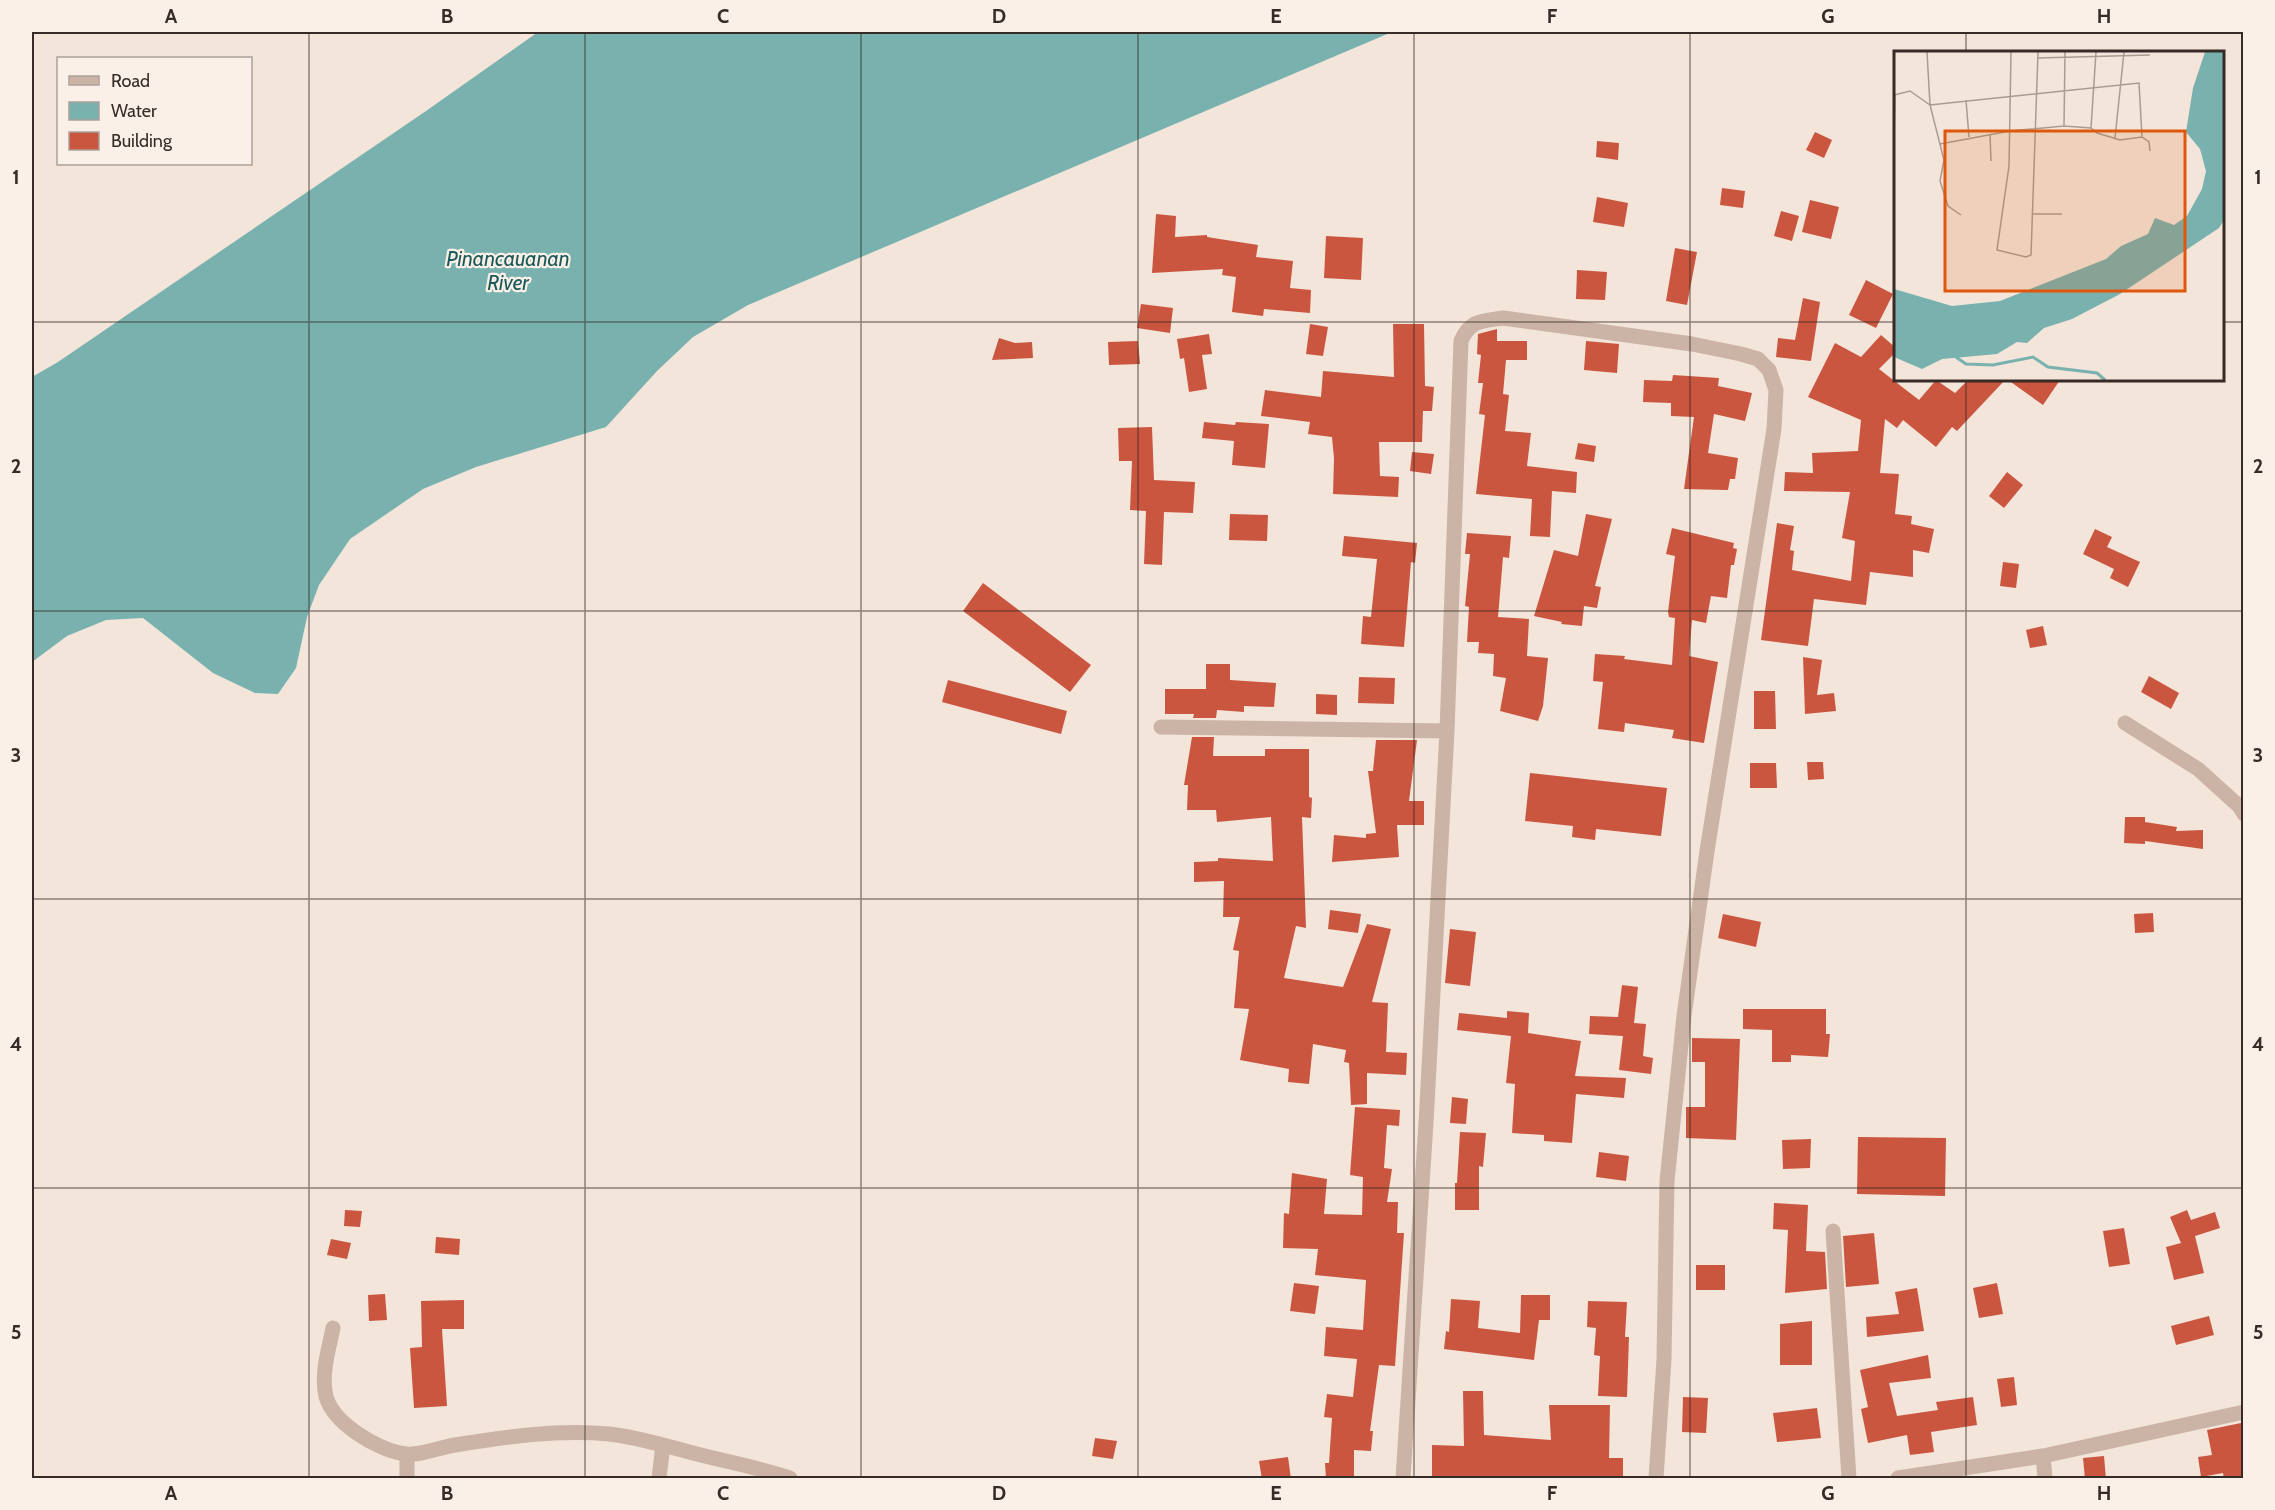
<svg xmlns="http://www.w3.org/2000/svg" width="2275" height="1510" font-family="Cabin,sans-serif">
	<style>
		.water { fill: #78b1ae }
		.building { fill: #cb5640 }
		.lines { fill: none; stroke-linecap: round; stroke-linejoin: round }
		.minor { stroke: #cbb4a6; stroke-width: 15 }
		.grid { fill: none; stroke: #372b27; stroke-width: 1.5; stroke-opacity: 0.55 }
		.labels { text-anchor: middle; stroke-width: 4.5; stroke-linejoin: round; paint-order: stroke }
		.water-label { font-size: 21px; font-style: italic; fill: #1b5a59; stroke: #faf0e7 }
		.inset-river { fill: none; stroke: #78b1ae; stroke-width: 3 }
		.inset-road { fill: none; stroke: #a89b92; stroke-width: 1.5 }
		.view { fill: #df570d; fill-opacity: 0.15; stroke: #df570d; stroke-width: 3 }
		.inset-edge { fill: none; stroke: #372b27; stroke-width: 3 }
		.neatline { fill: none; stroke: #372b27; stroke-width: 2 }
		.grid-label { font-size: 20px; text-anchor: middle; font-weight: bold; fill: #372b27 }
	</style>
	<rect width="100%" height="100%" fill="#f3e5da"/>
	<path class="water" d="M538,32H1392L748,305L693,337L657,371L606,427L476,467L423,489L350,539L319,585L307,617L296,668L278,694L255,693L213,673L143,618L106,620L67,636L32,662V377L58,362L426,111Z"/>
	<path class="building" d="M1815,132L1832,140L1824,158L1806,150Z
		M1597,141L1619,143L1618,160L1596,157Z
		M1722,188L1745,191L1743,208L1720,205Z
		M1597,197L1628,203L1624,227L1593,222Z
		M1810,200L1839,207L1831,239L1802,232Z
		M1781,211L1799,216L1792,241L1774,236Z
		M1156,214L1176,216L1175,237L1207,235V237L1258,245L1256,257L1293,261L1290,288L1311,290L1310,313L1264,309L1263,316L1232,312L1236,277L1222,275L1223,269L1152,273Z
		M1326,236L1363,238L1361,280L1324,278Z
		M1675,248L1697,252L1687,305L1666,301Z
		M1577,270L1607,272L1605,300L1576,299Z
		M1866,280L1893,294L1876,328L1849,315Z
		M1803,298L1820,302L1811,361L1776,357L1778,338L1795,340Z
		M1141,304L1173,308L1170,333L1137,328Z
		M1310,324L1328,327L1323,356L1306,354Z
		M1393,324H1424L1425,386L1434,387L1432,411H1423L1422,442H1379L1380,476L1399,477L1398,497L1333,494L1334,458L1332,437L1308,434L1310,422L1261,416L1265,390L1321,397L1323,371L1394,377Z
		M1497,329V341H1527V360H1506L1503,394L1509,395L1505,431L1531,433L1527,466L1577,472L1576,493L1552,491L1550,537L1530,536L1532,499L1476,494L1485,415L1479,414L1483,383H1478L1481,355L1477,354L1478,334Z
		M1209,334L1212,354L1202,355L1207,389L1189,392L1184,358L1180,359L1177,339Z
		M1881,335L1896,348V352L1879,369L1919,400L1936,380L1955,393L1968,380H2005L1957,431L1952,427L1936,447L1903,420L1897,428L1885,419L1880,473L1899,474L1895,514L1912,516L1911,524L1934,529L1929,553L1913,550V577L1870,572L1866,605L1814,599L1808,646L1761,640L1777,523L1794,526L1790,550L1794,551L1792,570L1851,581L1855,541L1842,538L1850,492L1784,491L1785,472L1813,473L1812,453L1858,451L1861,420L1808,397L1835,343L1861,357Z
		M999,338L1015,343L1032,342L1033,358L992,360Z
		M1138,341L1140,364L1109,365L1108,342Z
		M1586,341L1619,344L1617,373L1584,370Z
		M1673,375L1719,378L1718,386L1752,393L1745,421L1714,414L1708,453L1738,458L1735,479H1730L1728,490L1684,489L1694,417L1671,416V403L1643,402L1644,380L1672,381Z
		M2008,380H2060L2043,405Z
		M1204,422L1235,425L1236,422L1269,424L1265,468L1232,465L1234,441L1202,438Z
		M1152,427L1154,480L1195,482L1193,513L1164,512L1162,565L1144,564L1146,511L1130,510L1132,461H1119L1118,428Z
		M1578,443L1596,446L1594,462L1575,459Z
		M1412,452L1434,454L1431,474L1410,471Z
		M2007,472L2023,485L2004,508L1989,496Z
		M1230,514L1268,515L1267,541L1229,540Z
		M1586,514L1612,519L1595,586L1601,587L1597,608L1584,606L1582,626L1561,624L1562,622L1534,616L1554,550L1578,556Z
		M1672,528L1734,543L1733,548L1737,549L1734,565H1731L1727,598L1711,596L1706,623L1692,620L1689,656L1718,662L1704,743L1672,738L1674,730L1625,723L1624,732L1598,729L1603,682L1593,681L1595,654L1625,656L1624,659L1672,665L1675,618L1669,617L1668,612L1675,556L1666,554Z
		M2095,529L2112,537L2107,547L2140,562L2128,587L2110,578L2114,569L2083,554Z
		M1467,533L1511,536L1509,558L1503,557L1498,617L1529,619L1527,656L1548,658L1543,706L1538,721L1500,711L1506,678L1493,676L1494,654L1478,653L1479,642H1467L1469,607L1465,606L1470,554H1465Z
		M1344,536L1417,543L1415,563L1411,562L1404,647L1361,644L1363,616L1371,617L1377,559L1342,556Z
		M2003,562L2019,564L2016,588L2000,586Z
		M983,583L1091,665L1070,692L963,611Z
		M2043,626L2047,645L2030,648L2026,630Z
		M1803,657L1822,660L1817,695L1834,693L1836,711L1805,714Z
		M1206,664H1230V680L1276,683L1274,707L1244,706V712L1217,710L1216,718H1193L1194,714H1165V689H1206Z
		M2149,676L2179,693L2171,709L2141,692Z
		M1359,677L1395,678L1394,704L1358,703Z
		M948,680L1067,711L1061,734L942,702Z
		M1754,691H1775L1776,729H1754Z
		M1316,694L1337,695V715L1316,714Z
		M1192,737H1214L1213,756H1265V749H1309V797L1312,798L1311,818L1302,817L1306,928L1296,926L1284,978L1343,987L1367,924L1391,929L1372,1002L1388,1003L1386,1052L1407,1053L1406,1075L1367,1073V1104L1351,1105L1349,1063L1344,1062L1346,1050L1313,1044L1309,1084L1288,1082L1289,1069L1240,1060L1249,1009L1234,1008L1239,951L1233,950L1240,917H1223L1224,881L1194,882V862L1218,861V858L1273,861L1271,817L1217,822L1216,810H1187L1188,785H1184Z
		M1376,740H1417L1409,801H1424V825H1397L1399,857L1332,862L1334,835L1366,838V834L1376,833L1368,771H1373Z
		M1807,762H1823L1824,779L1808,780Z
		M1750,763H1776L1777,788H1750Z
		M1530,773L1667,788L1661,836L1596,829L1595,840L1572,837L1573,826L1525,821Z
		M2125,817H2145V822L2177,827L2176,831L2203,830V849L2145,841V844L2124,843Z
		M1330,910L1361,914L1358,933L1328,929Z
		M2153,913L2154,932L2135,933L2134,914Z
		M1723,914L1761,922L1756,947L1718,938Z
		M1450,929L1476,932L1470,986L1445,983Z
		M1622,985L1638,987L1634,1023L1646,1024L1643,1056L1653,1058L1651,1074L1619,1070L1623,1036L1589,1034L1590,1016L1618,1017Z
		M1743,1009H1826V1034H1830L1828,1057L1791,1055V1062H1772V1030L1743,1029Z
		M1507,1011L1529,1013L1528,1033L1581,1041L1575,1076L1626,1078L1624,1098L1576,1094L1572,1143L1544,1141V1135L1512,1133L1515,1084L1506,1083L1511,1036L1457,1030L1459,1013L1507,1018Z
		M1692,1038L1740,1039L1736,1140L1686,1138V1107H1705V1062H1692Z
		M1452,1097L1468,1099L1466,1124L1450,1123Z
		M1355,1107L1400,1110L1399,1126L1387,1125L1384,1168L1392,1169L1387,1202H1398L1397,1233H1404L1395,1366L1379,1365L1370,1431H1373L1371,1451L1354,1450V1479H1326L1325,1463H1329L1332,1418L1324,1417L1327,1394L1353,1397L1357,1359L1324,1356L1326,1327L1363,1330L1366,1280L1315,1275L1318,1249L1283,1248L1284,1213L1289,1214L1292,1173L1327,1179L1324,1214L1362,1215L1363,1177L1350,1175Z
		M1460,1132L1486,1133L1483,1167L1479,1166V1210H1455V1183H1457Z
		M1858,1137L1946,1138L1945,1196L1857,1194Z
		M1811,1139L1810,1168L1783,1169L1782,1140Z
		M1599,1152L1629,1156L1626,1181L1596,1177Z
		M1774,1203L1808,1205L1806,1251L1825,1252L1827,1289L1785,1293L1788,1230L1773,1229Z
		M345,1210L362,1211L360,1227L344,1226Z
		M2187,1210L2191,1220L2215,1212L2220,1228L2195,1236L2204,1273L2174,1280L2166,1247L2181,1243L2170,1217Z
		M2124,1228L2130,1264L2109,1267L2103,1231Z
		M1874,1233L1879,1284L1846,1287L1843,1236Z
		M436,1237L460,1239L459,1255L435,1253Z
		M331,1239L351,1243L347,1259L327,1255Z
		M1696,1265H1725V1290H1696Z
		M1294,1283L1319,1286L1315,1314L1290,1311Z
		M1997,1283L2003,1314L1979,1318L1973,1288Z
		M1917,1288L1924,1331L1867,1337L1866,1317L1899,1314L1895,1292Z
		M385,1294L387,1320L369,1321L368,1295Z
		M1521,1295H1550V1320H1539L1534,1360L1444,1349L1446,1331L1449,1332L1451,1299L1480,1301L1478,1328L1520,1333Z
		M464,1300V1329H442L447,1406L414,1408L410,1348L422,1347L421,1301Z
		M1588,1301L1627,1302L1625,1337H1629L1627,1397L1598,1396L1600,1356L1594,1355L1596,1328L1587,1327Z
		M2209,1316L2214,1335L2176,1345L2171,1326Z
		M1812,1321V1365H1780V1324Z
		M1928,1355L1931,1378L1889,1383L1897,1416L1938,1410L1936,1402L1973,1397L1977,1425L1931,1432L1934,1452L1910,1455L1907,1435L1868,1443L1861,1409L1868,1407L1860,1370Z
		M2014,1377L2017,1405L2001,1407L1997,1379Z
		M1463,1391H1483L1484,1435L1551,1440L1549,1405H1610L1609,1458H1623V1479H1432V1445L1464,1446Z
		M1683,1397L1708,1398L1706,1433L1682,1432Z
		M1817,1408L1821,1438L1777,1442L1773,1413Z
		M2241,1423L2244,1432V1479H2224L2223,1473L2201,1477L2198,1457L2212,1455L2207,1430Z
		M1095,1438L1117,1441L1113,1459L1092,1456Z
		M2104,1456L2106,1479H2085L2083,1458Z
		M1288,1457L1291,1479H1262L1259,1461Z"/>
	<g class="lines">
		<path class="minor" d="M2125,723L2198,769L2240,807L2244,814
			M1161,727L1447,731
			M1833,1231L1849,1478
			M333,1328C329,1348 322,1370 325,1391C328,1421 378,1451 406,1454C419,1456 441,1447 455,1445C505,1437 558,1429 609,1434C638,1437 669,1447 697,1454C728,1462 760,1468 790,1478
			M407,1454V1478
			M2043,1456L2045,1478
			M659,1478L663,1445
			M1403,1478L1426,1123L1447,731L1461,341C1470,320 1482,321 1503,318L1692,344L1741,354L1758,359L1769,370L1776,390L1774,429L1707,851L1684,1016L1667,1181L1664,1360L1656,1478
			M1898,1478L2043,1456L2244,1412"/>
	</g>
	<path class="grid" d="M309,32V1478M585,32V1478M861,32V1478M1138,32V1478M1414,32V1478M1690,32V1478M1966,32V52M32,322H1896M2222,322H2244M1966,380V1478M32,611H2244M32,899H2244M32,1188H2244"/>
	<g class="labels">
		<g class="water-label">
			<text x="508" y="266">Pinancauanan<tspan x="508" dy="24">River</tspan></text>
		</g>
	</g>
	<g transform="translate(1894 51)">
		<rect width="330" height="330" fill="#f3e5da"/>
		<path d="M311,1H330V169L325,177L226,243L178,268L150,277L133,292L123,291L103,303L48,308L28,318L0,306V238L58,255L106,250L212,208L227,195L254,183L261,167L280,174L293,165L308,138L312,120L306,98L292,81L299,37Z" fill="#78b1ae"/>
		<path class="inset-river" d="M59,304L72,313L99,314L139,306L154,316L203,322L211,329"/>
		<path class="inset-road" d="M33,1L36,54L50,109L46,130L54,155L67,164M117,1L115,115L103,199L132,206L137,204L144,1M144,7L256,4M0,44L16,40L36,54L245,32L248,86M72,49L75,86M170,75L171,1M197,77L202,1M96,83L97,110M0,87L1,44M221,87L230,1M46,93L116,80L170,75L197,77L203,82L226,89L248,86L255,91L256,100M138,163H168"/>
		<path class="view" d="M51,80H291V240H51Z"/>
		<rect width="330" height="330" class="inset-edge"/>
	</g>
	<rect width="2275" height="1510" fill="none" stroke="#faf0e7" stroke-width="66"/>
	<rect x="57" y="57" width="195" height="108" fill="#faf0e7" stroke="#aca19a" stroke-width="1.5"/>
	<rect x="69" y="76" width="30" height="9" fill="#cbb4a6" stroke="#aca19a" stroke-width="1.5"/>
	<text x="111" y="87" font-size="18" fill="#372b27">Road</text>
	<rect x="69" y="102" width="30" height="18" fill="#78b1ae" stroke="#aca19a" stroke-width="1.5"/>
	<text x="111" y="117" font-size="18" fill="#372b27">Water</text>
	<rect x="69" y="132" width="30" height="18" fill="#cb5640" stroke="#aca19a" stroke-width="1.5"/>
	<text x="111" y="147" font-size="18" fill="#372b27">Building</text>
	<rect x="33" y="33" width="2209" height="1444" class="neatline"/>
	<g class="grid-label">
		<text x="171" y="23">A</text>
		<text x="447" y="23">B</text>
		<text x="723" y="23">C</text>
		<text x="999" y="23">D</text>
		<text x="1276" y="23">E</text>
		<text x="1552" y="23">F</text>
		<text x="1828" y="23">G</text>
		<text x="2104" y="23">H</text>
		<text x="16" y="184">1</text>
		<text x="2258" y="184">1</text>
		<text x="16" y="473">2</text>
		<text x="2258" y="473">2</text>
		<text x="16" y="762">3</text>
		<text x="2258" y="762">3</text>
		<text x="16" y="1051">4</text>
		<text x="2258" y="1051">4</text>
		<text x="16" y="1339">5</text>
		<text x="2258" y="1339">5</text>
		<text x="171" y="1500">A</text>
		<text x="447" y="1500">B</text>
		<text x="723" y="1500">C</text>
		<text x="999" y="1500">D</text>
		<text x="1276" y="1500">E</text>
		<text x="1552" y="1500">F</text>
		<text x="1828" y="1500">G</text>
		<text x="2104" y="1500">H</text>
	</g>
</svg>
